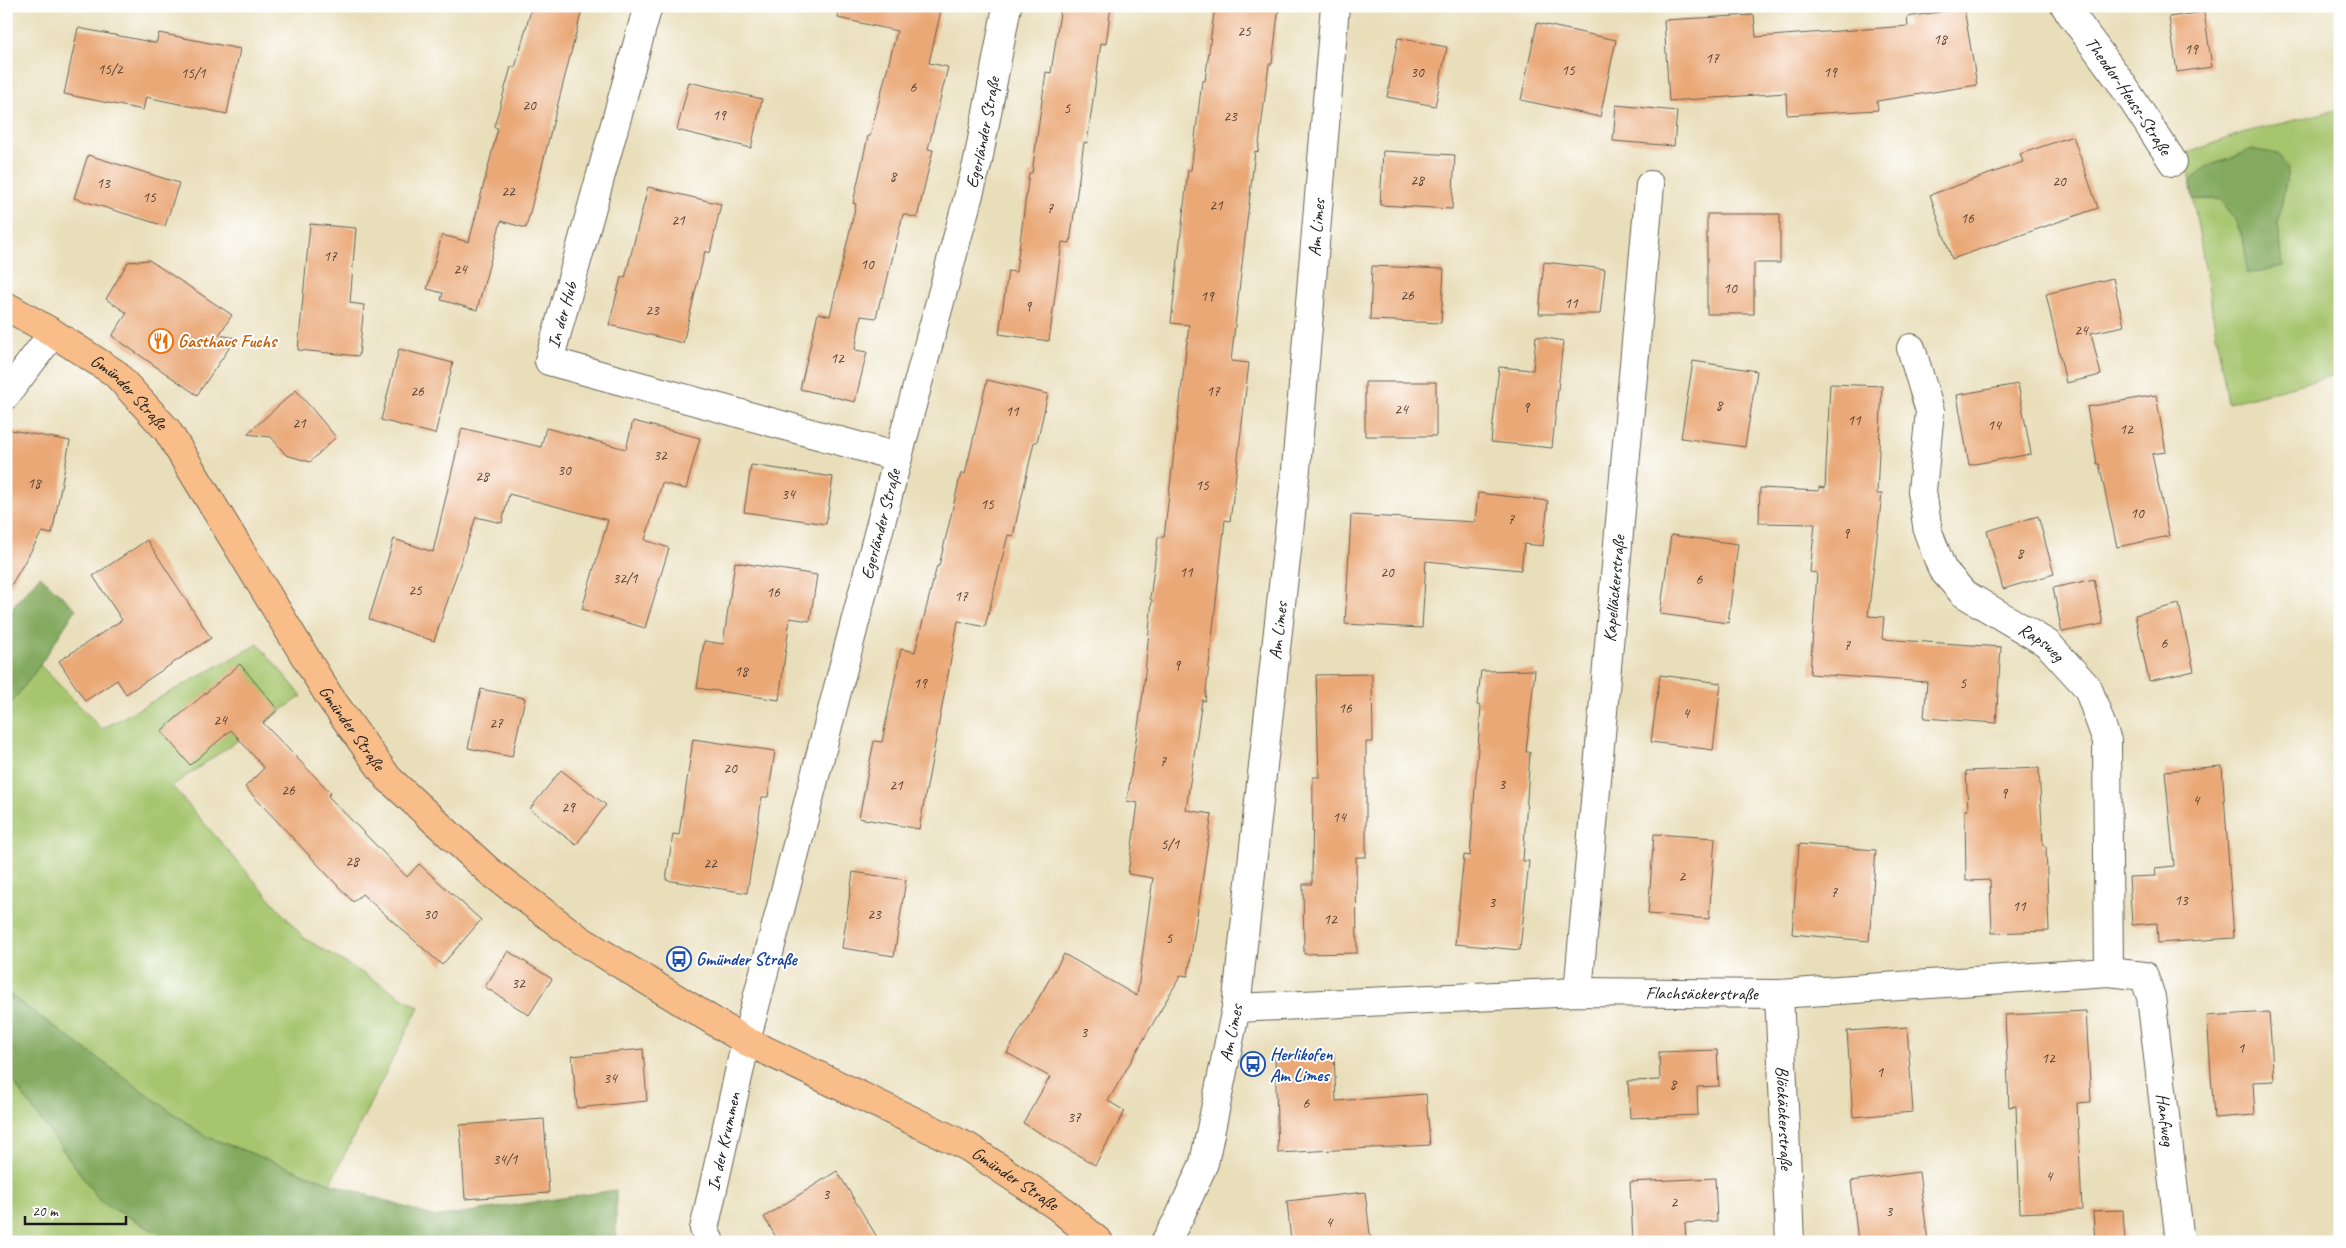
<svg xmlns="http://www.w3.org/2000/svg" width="2346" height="1248" font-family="Caveat,sans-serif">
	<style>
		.green { fill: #a6c56d; stroke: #617044 }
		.forest { fill: #84aa60; stroke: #50633e }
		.building { fill: #eaa877 }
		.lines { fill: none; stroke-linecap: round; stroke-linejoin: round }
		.minor-casing { stroke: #646053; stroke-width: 30 }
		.major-casing { stroke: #646053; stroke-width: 30 }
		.minor { stroke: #fff; stroke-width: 28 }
		.major { stroke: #f8bd88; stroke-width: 28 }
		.labels { text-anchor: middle; stroke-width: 4; stroke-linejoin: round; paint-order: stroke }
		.number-label { font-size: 15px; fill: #503f33 }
		.street-label { font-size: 18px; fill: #1c1c1c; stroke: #fff }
		.food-label { font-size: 18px; font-weight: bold; fill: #c56008; stroke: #fff; text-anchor: start }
		.transit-label { font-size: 18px; font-weight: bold; fill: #164399; stroke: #fff; text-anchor: start }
	</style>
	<rect width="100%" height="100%" fill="#fff"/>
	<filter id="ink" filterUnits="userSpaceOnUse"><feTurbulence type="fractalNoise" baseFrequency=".02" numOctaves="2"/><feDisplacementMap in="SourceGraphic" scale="10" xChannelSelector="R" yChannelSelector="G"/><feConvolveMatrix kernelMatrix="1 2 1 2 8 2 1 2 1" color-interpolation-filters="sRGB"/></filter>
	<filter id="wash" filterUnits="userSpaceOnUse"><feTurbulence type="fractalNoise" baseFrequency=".0096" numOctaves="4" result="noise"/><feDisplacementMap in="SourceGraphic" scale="20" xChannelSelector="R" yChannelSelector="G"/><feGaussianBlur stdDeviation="1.12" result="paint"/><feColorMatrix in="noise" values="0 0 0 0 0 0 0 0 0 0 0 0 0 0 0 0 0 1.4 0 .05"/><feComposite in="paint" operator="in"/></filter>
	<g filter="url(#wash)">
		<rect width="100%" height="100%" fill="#e9deba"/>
		<path class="green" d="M2340,109V374L2228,403L2193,199H2220L2234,216L2247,250L2283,265L2278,224L2288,169L2251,149L2230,159L2207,166L2190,181L2185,154L2242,133Z
			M258,644L302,696L172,786L304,938L419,1007L330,1183L205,1136L6,992V710L40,665L102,729Z
			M6,1072L101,1202L174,1242H6Z"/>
		<path class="forest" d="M2251,149L2278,154L2288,169L2278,224L2283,266L2246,274C2247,242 2241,224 2220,199H2193L2190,181L2207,166L2230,159Z
			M40,576L76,609L40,665L6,710V614Z
			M6,992L205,1136L330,1183L435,1217L616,1190V1242H174L101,1202L6,1072Z"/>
		<g id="blocks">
			<path class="building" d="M532,6H583L526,228L501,221L477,310L441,300L443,293L427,289L442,235L469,242L498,128L494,127L511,67L515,68Z
				M839,6H942L929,63L948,67L928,149L933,150L917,218L903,214L883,297H881L876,318L861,316L855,350L867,352L855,402L800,389L818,313L830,316L856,204L853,203L868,136H870L897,31L838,18Z
				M1061,6H1111L1106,44L1101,43L1087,143L1084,142L1070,243L1062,242L1049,341L999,334L1008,271L1016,272L1029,173H1032L1046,72L1051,73Z
				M1215,6H1279L1272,64H1269L1258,152L1255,151L1231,361L1249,363L1238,458L1230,521L1225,520L1205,701L1202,700L1186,810L1212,814L1188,976L1181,975L1108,1101L1125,1111L1095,1165L1023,1123L1050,1077L1007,1053L1064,954L1137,996L1153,878L1128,874L1138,803L1127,801L1143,693L1152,600L1150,599L1158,537H1164L1189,325L1171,323L1188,170H1191L1202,81H1205Z
				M1964,8L1977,85L1877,101L1878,110L1787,115L1786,93L1669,101L1664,20L1754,15L1756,37L1908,26L1907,17Z
				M2204,12L2212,67L2177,72L2169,17Z
				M1537,23L1616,40L1600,117L1521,100Z
				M78,28L156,43L159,33L240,49L227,114L146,97L143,110L64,94Z
				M1398,38L1447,47L1435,106L1387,97Z
				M689,82L762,99L751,148L677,130Z
				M1616,105L1677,111L1674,146L1613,141Z
				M2073,136L2098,208L1952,259L1930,195L2023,162L2020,154Z
				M1383,151L1455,155L1452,209L1380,205Z
				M88,155L179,183L165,226L74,198Z
				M648,187L721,204L710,253L705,251L683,343L609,325L621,277L625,278Z
				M1707,214H1780V263H1754V314H1707Z
				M310,224L356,228L350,303L364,305L359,356L298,350Z
				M149,260L232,315L219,335L236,338L197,395L112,336L127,313L106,299L128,262Z
				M1544,262L1605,269L1600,314H1539Z
				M1372,266L1444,269L1441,323L1370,320Z
				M2113,278L2124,326L2091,333L2101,375L2066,383L2046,294Z
				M1536,336L1563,341L1552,448L1491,442L1499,367L1533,370Z
				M399,349L453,363L435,434L381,420Z
				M1693,361L1757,371L1745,447L1681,438Z
				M987,380L1048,394L1037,442H1034L1013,536L1008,535L985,627L958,621L919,829L859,818L874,741L882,742L901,649L915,652L937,566H939L961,473L965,474Z
				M1365,382H1436V436H1365Z
				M1830,384L1882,386L1877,494H1882L1868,616L1884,617L1882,639L2001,647L1996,723L1924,718L1927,682L1810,674L1817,573L1810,572L1815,524L1759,523L1760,488L1819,491V487L1825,488Z
				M2018,384L2031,454L1969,465L1957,395Z
				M296,390L336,437L310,462L286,455L271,437L247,434Z
				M2156,395L2166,452L2152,454L2169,536L2117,547L2099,464H2097L2087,407Z
				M633,421L700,438L686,489L662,483L645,540L669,548L645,628L582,609L608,520L509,494L502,523L476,517L434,641L369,619L394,539L433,552L462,428L541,447L546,428L626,449Z
				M6,429L70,441L52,534L42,532L6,594Z
				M751,465L833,477L826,524L744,512Z
				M1478,493L1548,501L1543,546L1524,544L1521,570L1426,561L1422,628L1345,624L1351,515L1475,522Z
				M2038,516L2054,574L2003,589L1987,531Z
				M1671,535L1738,544L1728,623L1660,614Z
				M147,540L211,638L126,694L117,680L85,701L59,661L122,620L93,576Z
				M735,562L817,575L810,621L790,618L779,700L697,688L704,641L723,644Z
				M2094,579L2103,624L2062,632L2053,588Z
				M2179,604L2194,671L2149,681L2135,615Z
				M240,664L278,710L263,723L331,793L328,796L407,877L419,864L481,920L442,965L362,894L353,902L245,787L264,768L231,730L190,765L161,731Z
				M1535,670L1526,752H1530L1523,861H1529L1520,950L1455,944L1464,855L1470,856L1481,706L1477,705L1481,671Z
				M1372,674L1373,742H1366V857H1356L1357,953L1304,954L1303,884H1312L1313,777H1319L1316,675Z
				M1660,675L1721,683L1713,750L1651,742Z
				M481,689L525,698L512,757L468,748Z
				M693,739L775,751L768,797H762L747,893L666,880L673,834L679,835Z
				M2222,766L2234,938L2158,943L2157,923L2132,925L2129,877L2156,876L2155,868L2174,866L2165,771Z
				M2039,768L2043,846H2046L2049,931L1992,933L1990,880L1966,881L1965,810H1968L1966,771Z
				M561,770L606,805L576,845L530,809Z
				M1654,834L1715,838L1709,919L1648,914Z
				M1799,844L1876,850L1869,941L1792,934Z
				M853,872L906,880L894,956L842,948Z
				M508,951L552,979L529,1015L485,987Z
				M2086,1011L2091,1102L2077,1103L2082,1210L2020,1213L2016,1106L2009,1107L2005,1015Z
				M2269,1012L2274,1081L2253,1082L2255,1115L2214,1118L2207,1016Z
				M1907,1027L1913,1112L1853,1117L1847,1031Z
				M643,1049L647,1101L577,1108L572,1056Z
				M1717,1050L1719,1086L1697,1087L1698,1115L1630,1118L1628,1081L1660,1080L1659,1052Z
				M1334,1053L1336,1101L1426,1094L1430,1145L1278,1153L1275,1055Z
				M544,1119L549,1193L465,1199L460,1125Z
				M837,1171L880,1242H779L764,1217Z
				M1919,1172L1928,1242H1858L1851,1181Z
				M1715,1178L1717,1221L1685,1223L1686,1242H1633L1630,1182Z
				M1365,1192L1371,1242H1291L1287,1201Z
				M2123,1210L2125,1242H2095L2093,1211Z"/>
		</g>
	</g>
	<g filter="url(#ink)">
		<use href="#blocks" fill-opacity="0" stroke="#646053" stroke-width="1"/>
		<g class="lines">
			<defs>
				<g id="minor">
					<path d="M648,6L549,361L898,457"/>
					<path id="s1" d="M2065,6L2120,81L2173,162"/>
					<path id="s2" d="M1911,348L1930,411L1922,491L1928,532L1942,569L1963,593L2048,644L2088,688L2107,741L2109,972"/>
					<path d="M6,395L53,333"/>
					<path id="s3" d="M1578,992L1650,185"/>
					<path id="s4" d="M1779,994L1790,1242"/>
					<path id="s5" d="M1236,1008L1578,992L1779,994L2109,972L2144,976L2151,997L2180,1242"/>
					<path id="s6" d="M710,1242L704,1229L746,1041L898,457L978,161L1007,6"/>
					<path id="s7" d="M1165,1242L1179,1218L1204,1163L1236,1008L1296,469L1335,6"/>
				</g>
				<g id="major">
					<path id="s8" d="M6,306L53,333L115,373L167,430L329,696L388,778L489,871L579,939L746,1041L968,1147L1058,1207L1099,1242"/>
				</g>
			</defs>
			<use href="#minor" class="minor-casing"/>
			<use href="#major" class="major-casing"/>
			<use href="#minor" class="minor"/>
			<use href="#major" class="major"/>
		</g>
	</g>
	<defs>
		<symbol id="restaurant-ring" viewBox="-11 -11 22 22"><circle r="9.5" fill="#fff" stroke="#e8710a" stroke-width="1.5"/><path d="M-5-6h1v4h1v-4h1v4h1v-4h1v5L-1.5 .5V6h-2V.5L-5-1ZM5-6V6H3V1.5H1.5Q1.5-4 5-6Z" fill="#e8710a"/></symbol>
		<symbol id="bus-ring" viewBox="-11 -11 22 22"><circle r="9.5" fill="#fff" stroke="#1a4fb4" stroke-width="1.5"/><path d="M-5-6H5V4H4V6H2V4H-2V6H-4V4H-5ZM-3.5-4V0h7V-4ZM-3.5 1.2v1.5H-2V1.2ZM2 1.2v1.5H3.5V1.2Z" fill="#1a4fb4"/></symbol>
	</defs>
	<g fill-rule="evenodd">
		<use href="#restaurant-ring" x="147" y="327" width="28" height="28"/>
		<use href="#bus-ring" x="665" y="945" width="28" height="28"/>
		<use href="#bus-ring" x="1239" y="1050" width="28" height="28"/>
	</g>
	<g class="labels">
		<g class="number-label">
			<text x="1244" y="36">25</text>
			<text x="1940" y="44">18</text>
			<text x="2191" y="54">19</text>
			<text x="1712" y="63">17</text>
			<text x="110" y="74">15/2</text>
			<text x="1568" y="75">15</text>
			<text x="1417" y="77">30</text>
			<text x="1830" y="77">19</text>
			<text x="193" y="78">15/1</text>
			<text x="913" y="92">6</text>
			<text x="529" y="110">20</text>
			<text x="1067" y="113">5</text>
			<text x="719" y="120">19</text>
			<text x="1230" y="121">23</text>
			<text x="893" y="181">8</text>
			<text x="1417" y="185">28</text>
			<text x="2059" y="186">20</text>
			<text x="103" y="188">13</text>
			<text x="508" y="196">22</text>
			<text x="149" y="202">15</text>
			<text x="1216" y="210">21</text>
			<text x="1050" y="213">7</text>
			<text x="1967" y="223">16</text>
			<text x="678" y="225">21</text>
			<text x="330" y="261">17</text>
			<text x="867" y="269">10</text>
			<text x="460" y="274">24</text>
			<text x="1730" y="293">10</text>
			<text x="1407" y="300">26</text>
			<text x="1207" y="301">19</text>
			<text x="1571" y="308">11</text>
			<text x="1028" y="311">9</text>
			<text x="652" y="315">23</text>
			<text x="2081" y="335">24</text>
			<text x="837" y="363">12</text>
			<text x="417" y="396">26</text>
			<text x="1213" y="396">17</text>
			<text x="1719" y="410">8</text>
			<text x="1526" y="412">9</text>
			<text x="1401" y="414">24</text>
			<text x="1012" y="416">11</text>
			<text x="1854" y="425">11</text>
			<text x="299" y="428">21</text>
			<text x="1994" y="430">14</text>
			<text x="2126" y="434">12</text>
			<text x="660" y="460">32</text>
			<text x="564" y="475">30</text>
			<text x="482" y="481">28</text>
			<text x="34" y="488">18</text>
			<text x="1202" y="490">15</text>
			<text x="788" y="499">34</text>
			<text x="987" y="509">15</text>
			<text x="2137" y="518">10</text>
			<text x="1511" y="524">7</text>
			<text x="1846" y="538">9</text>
			<text x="2020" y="558">8</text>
			<text x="1186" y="577">11</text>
			<text x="1387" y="577">20</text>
			<text x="625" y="583">32/1</text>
			<text x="1699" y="584">6</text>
			<text x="415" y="595">25</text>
			<text x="773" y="597">16</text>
			<text x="961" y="601">17</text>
			<text x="2164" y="648">6</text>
			<text x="1847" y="650">7</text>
			<text x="1177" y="670">9</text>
			<text x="741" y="676">18</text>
			<text x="920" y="688">19</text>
			<text x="1963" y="688">5</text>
			<text x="1345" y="713">16</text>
			<text x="1686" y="718">4</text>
			<text x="220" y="725">24</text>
			<text x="496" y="728">27</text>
			<text x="1163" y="766">7</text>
			<text x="730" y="773">20</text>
			<text x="1502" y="789">3</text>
			<text x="896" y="790">21</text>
			<text x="288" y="795">26</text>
			<text x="2004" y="798">9</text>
			<text x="2196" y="805">4</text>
			<text x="568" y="812">29</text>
			<text x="1339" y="822">14</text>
			<text x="1170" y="849">5/1</text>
			<text x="352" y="866">28</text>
			<text x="710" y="868">22</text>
			<text x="1682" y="881">2</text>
			<text x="1834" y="897">7</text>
			<text x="2181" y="905">13</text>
			<text x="1492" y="907">3</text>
			<text x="2019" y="911">11</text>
			<text x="430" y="919">30</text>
			<text x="874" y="919">23</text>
			<text x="1330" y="924">12</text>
			<text x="1169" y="943">5</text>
			<text x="518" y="988">32</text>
			<text x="1084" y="1037">3</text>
			<text x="2241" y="1053">1</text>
			<text x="2048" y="1063">12</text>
			<text x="1880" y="1077">1</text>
			<text x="610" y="1083">34</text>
			<text x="1673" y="1089">8</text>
			<text x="1306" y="1108">6</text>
			<text x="1074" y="1122">37</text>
			<text x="505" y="1164">34/1</text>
			<text x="2049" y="1181">4</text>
			<text x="826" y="1199">3</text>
			<text x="1674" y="1207">2</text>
			<text x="1889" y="1216">3</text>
			<text x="1329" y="1227">4</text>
		</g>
		<g class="street-label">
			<text dy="6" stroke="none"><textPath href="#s1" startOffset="110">Theodor-Heuss-Straße</textPath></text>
			<text dy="6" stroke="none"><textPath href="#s6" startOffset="1146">Egerländer Straße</textPath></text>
			<text dy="6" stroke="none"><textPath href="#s7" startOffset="1031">Am Limes</textPath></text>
			<text transform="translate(562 315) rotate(-74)" y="6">In der Hub</text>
			<text dy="6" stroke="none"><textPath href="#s8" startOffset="151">Gmünder Straße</textPath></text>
			<text dy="6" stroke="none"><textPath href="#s6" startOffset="741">Egerländer Straße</textPath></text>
			<text dy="6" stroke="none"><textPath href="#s3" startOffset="405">Kapelläckerstraße</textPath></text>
			<text dy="6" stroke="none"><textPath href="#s7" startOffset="626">Am Limes</textPath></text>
			<text dy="6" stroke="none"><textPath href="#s2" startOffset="352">Rapsweg</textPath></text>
			<text dy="6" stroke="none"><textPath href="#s8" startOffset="556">Gmünder Straße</textPath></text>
			<text dy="6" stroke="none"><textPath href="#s5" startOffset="466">Flachsäckerstraße</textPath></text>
			<text dy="6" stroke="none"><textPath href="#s7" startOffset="221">Am Limes</textPath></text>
			<text dy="6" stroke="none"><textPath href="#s4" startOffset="124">Blöckäckerstraße</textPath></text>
			<text dy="6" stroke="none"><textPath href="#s5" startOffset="1055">Hanfweg</textPath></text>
			<text dy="6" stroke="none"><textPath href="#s6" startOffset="104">In der Krummen</textPath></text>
			<text dy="6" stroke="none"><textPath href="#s8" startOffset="1366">Gmünder Straße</textPath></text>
		</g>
		<g class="food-label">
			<text x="178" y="347">Gasthaus Fuchs</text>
		</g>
		<g class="transit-label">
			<text x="696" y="965">Gmünder Straße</text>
			<text x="1270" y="1060">Herlikofen<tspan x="1270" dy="21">Am Limes</tspan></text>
		</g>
	</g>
	<rect width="2346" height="1248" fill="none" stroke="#fff" stroke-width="25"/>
	<path d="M25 1216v8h101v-8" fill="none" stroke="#1c1c1c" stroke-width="2.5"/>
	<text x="32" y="1216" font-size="15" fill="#1c1c1c" stroke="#ffffff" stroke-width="4" paint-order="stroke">20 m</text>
</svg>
